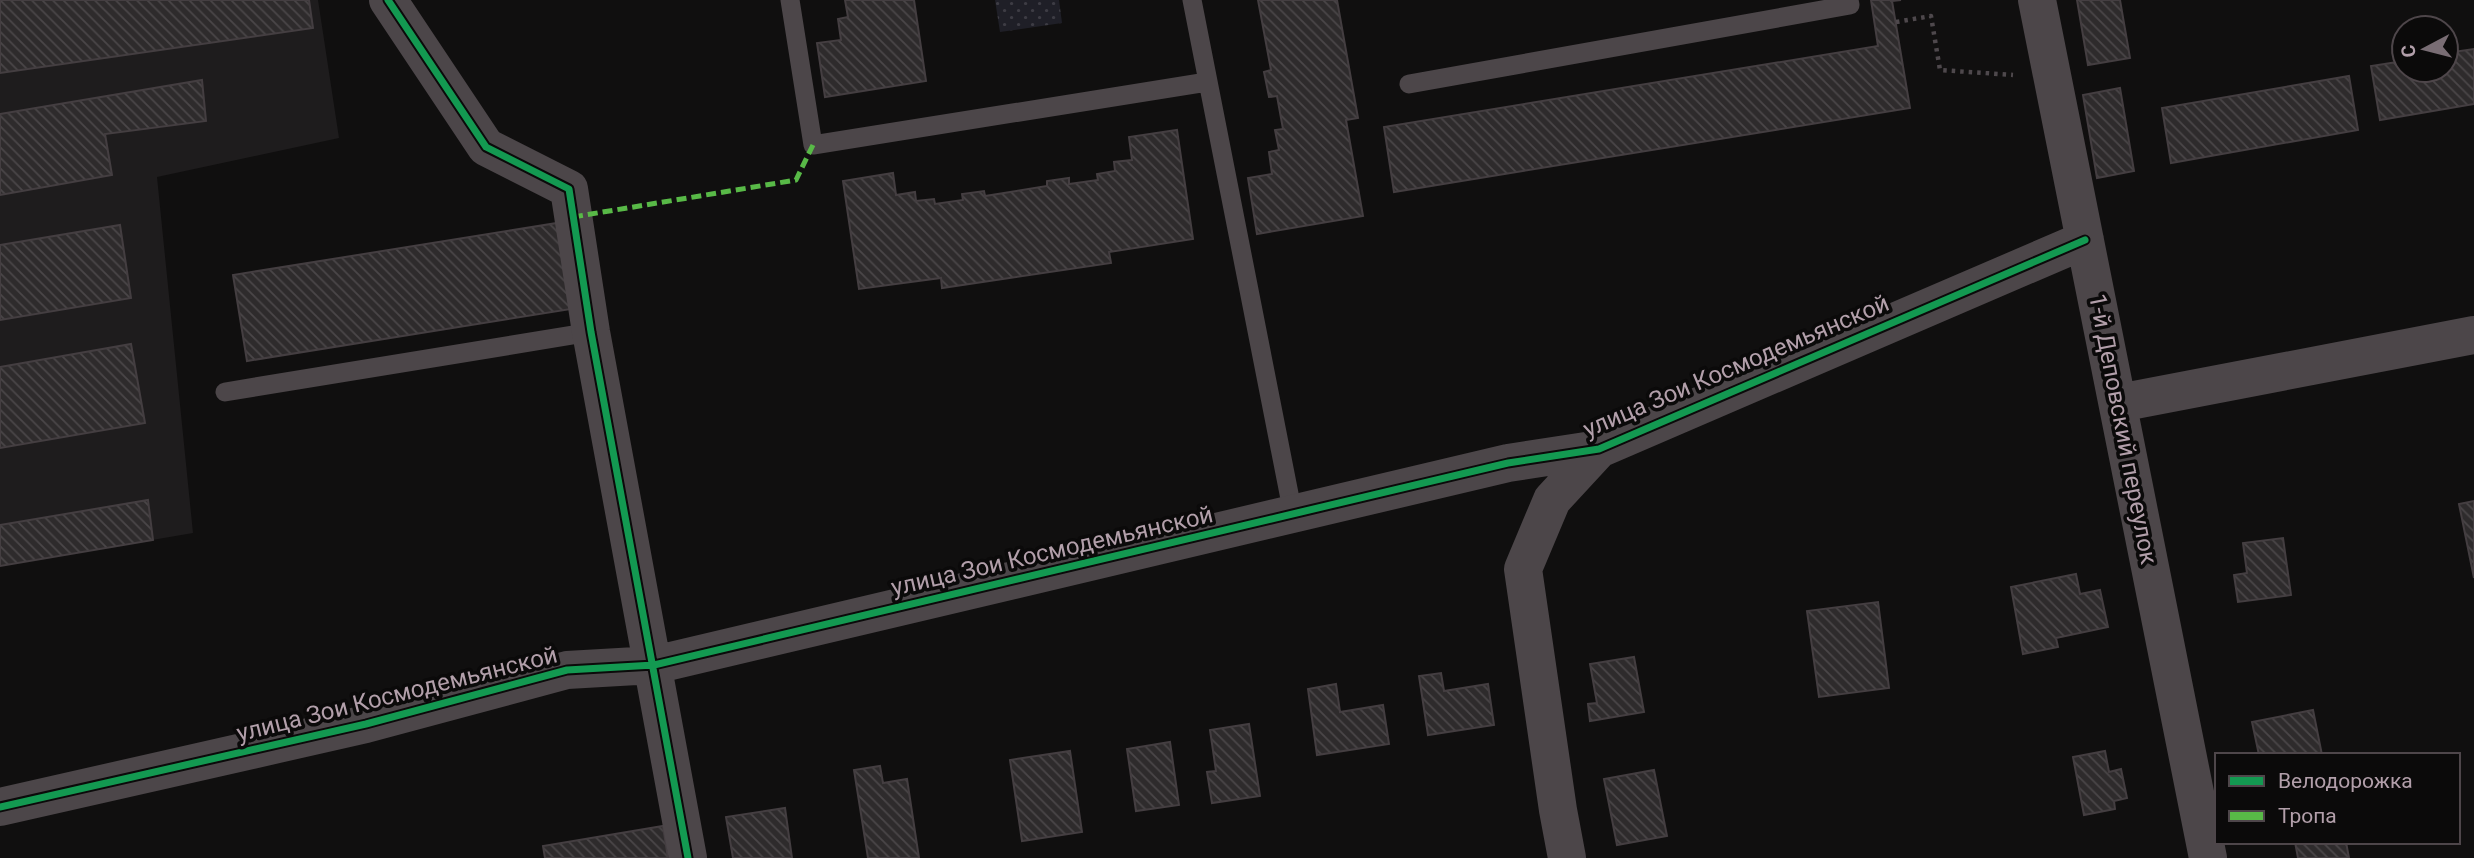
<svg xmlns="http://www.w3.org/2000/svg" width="2474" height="858" font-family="Roboto,sans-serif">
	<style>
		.built { fill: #1e1c1d }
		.green { fill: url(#green-dots) }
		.building { fill: url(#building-back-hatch); stroke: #443e41; stroke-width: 2 }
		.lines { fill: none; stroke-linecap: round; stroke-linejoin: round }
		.path { stroke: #4e484c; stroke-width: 4.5; stroke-dasharray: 3.5 5; stroke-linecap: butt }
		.lane { stroke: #4c4649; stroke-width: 19 }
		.street { stroke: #4c4649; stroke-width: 38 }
		.quiet { stroke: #58b947; stroke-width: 5; stroke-dasharray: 10 5; stroke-linecap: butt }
		.cycleway-casing { stroke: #0b0a0a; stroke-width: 11 }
		.cycleway { stroke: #139951; stroke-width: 7 }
		.labels { text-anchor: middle; stroke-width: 7; stroke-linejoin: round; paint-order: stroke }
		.street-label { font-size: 24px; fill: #b29faa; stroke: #0b0a0a }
	</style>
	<defs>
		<pattern id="green-dots" width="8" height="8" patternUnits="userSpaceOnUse" patternTransform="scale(1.75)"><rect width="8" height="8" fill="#1f1f27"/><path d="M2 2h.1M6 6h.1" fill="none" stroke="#3d3c44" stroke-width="1.8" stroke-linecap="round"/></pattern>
		<pattern id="building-back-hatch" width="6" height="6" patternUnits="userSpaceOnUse" patternTransform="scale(1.75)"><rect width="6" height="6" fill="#2e2b2c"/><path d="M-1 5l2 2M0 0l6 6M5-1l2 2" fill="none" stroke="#4a4648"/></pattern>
	</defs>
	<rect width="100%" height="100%" fill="#100f0f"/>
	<path class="built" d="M0,0H318L339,138L157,177L193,533L0,566Z"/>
	<path class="green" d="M995,0H1059L1062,23L1000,32Z"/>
	<path class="building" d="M0,0H309L313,28L0,73Z
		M845,0H914L926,81L825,97L817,43L841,40L838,19L848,17Z
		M1258,0H1337L1358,118L1346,120L1363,216L1257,234L1248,178L1272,174L1269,152L1279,150L1275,130L1283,129L1277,96L1269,97L1264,72L1271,70Z
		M1871,0H1901L1892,1L1910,108L1394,192L1384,127L1878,46Z
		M2077,0H2120L2130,58L2088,65Z
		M2474,49V104L2380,120L2371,66L2404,61V70H2446V53Z
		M2349,76L2358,130L2171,163L2162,108Z
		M202,80L206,121L105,134L112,175L0,195V114Z
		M2120,88L2134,171L2097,178L2083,95Z
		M1177,130L1193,239L1109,252L1111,263L942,288L941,278L859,289L843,181L893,173L896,195L915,192L916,201L934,199L935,204L963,200L962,194L984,191L985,196L1047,186V181L1069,178V184L1098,180L1097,174L1115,171L1114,162L1132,160L1129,137Z
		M557,223L571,309L247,361L233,275Z
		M120,225L131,298L0,320V245Z
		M131,344L145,423L0,448V367Z
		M148,500L153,540L0,566V525Z
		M2474,501V578L2459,504Z
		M2283,538L2291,595L2238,602L2234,575L2247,573L2243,543Z
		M2076,574L2080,594L2100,590L2108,627L2056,638L2058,647L2023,654L2011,587Z
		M1878,602L1889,688L1819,697L1807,611Z
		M1634,657L1644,712L1590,721L1588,704L1597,703L1590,664Z
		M1441,673L1444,691L1488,684L1494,725L1428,735L1419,676Z
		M1336,684L1340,712L1383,705L1389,744L1317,755L1308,689Z
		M2313,710L2322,755H2259L2252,722Z
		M1249,724L1260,796L1212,803L1207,772L1216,771L1210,730Z
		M1170,742L1179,805L1136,811L1127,749Z
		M1070,751L1082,832L1022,841L1010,760Z
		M2105,751L2109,772L2121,769L2127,798L2114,801L2115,809L2084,815L2073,757Z
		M880,766L883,783L907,779L919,858H868L854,770Z
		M1654,770L1667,836L1617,845L1604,779Z
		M785,808L792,858H733L726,817Z
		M663,826L668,858H545L543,846Z
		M2295,842H2346L2349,858H2298Z"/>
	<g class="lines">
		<path class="path" d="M1896,22L1931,16L1940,70L2013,75"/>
		<path class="lane" d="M790,0L813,145L1207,82
			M1192,0L1293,514
			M1409,84L1850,5L1849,0
			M225,392L591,332"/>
		<path class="street" d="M388,0L486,147L569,189L591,332L688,858
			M2037,0L2208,858
			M2119,403L2474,335
			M0,807L366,724L567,670L654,665L1508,463L1599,449L2085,240
			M1567,858L1558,810L1523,569L1552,500L1599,449"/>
		<path class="quiet" d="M573,217L796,180L813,145"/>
		<defs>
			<path id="cycleway" d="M388,0L486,147L569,189L591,332L688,858
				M0,807L366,724L567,670L654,665L1508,463L1599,449L2085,240"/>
		</defs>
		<use href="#cycleway" class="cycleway-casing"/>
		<use href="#cycleway" class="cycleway"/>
	</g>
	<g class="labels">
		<g class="street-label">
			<text transform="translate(1736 366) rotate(-23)" y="8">улица Зои Космодемьянской</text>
			<text transform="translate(2123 429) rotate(79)" y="8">1-й Деповский переулок</text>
			<text transform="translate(1052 551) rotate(-13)" y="8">улица Зои Космодемьянской</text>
			<text transform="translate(397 694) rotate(-14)" y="8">улица Зои Космодемьянской</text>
		</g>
	</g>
	<rect x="2215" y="753" width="245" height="91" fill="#0b0a0a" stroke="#4e464a" stroke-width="2"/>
	<rect x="2229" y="776" width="35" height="10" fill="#139951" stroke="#4e464a" stroke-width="2"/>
	<text x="2278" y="788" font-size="21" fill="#b29faa">Велодорожка</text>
	<rect x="2229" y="811" width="35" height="10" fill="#58b947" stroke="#4e464a" stroke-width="2"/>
	<text x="2278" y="823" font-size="21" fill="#b29faa">Тропа</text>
	<g transform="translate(2425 49) rotate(263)"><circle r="33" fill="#0b0a0a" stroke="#4e464a" stroke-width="2"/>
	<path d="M0-5L12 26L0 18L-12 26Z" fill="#796d74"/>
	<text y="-10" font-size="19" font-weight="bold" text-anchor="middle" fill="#b29faa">С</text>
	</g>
</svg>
